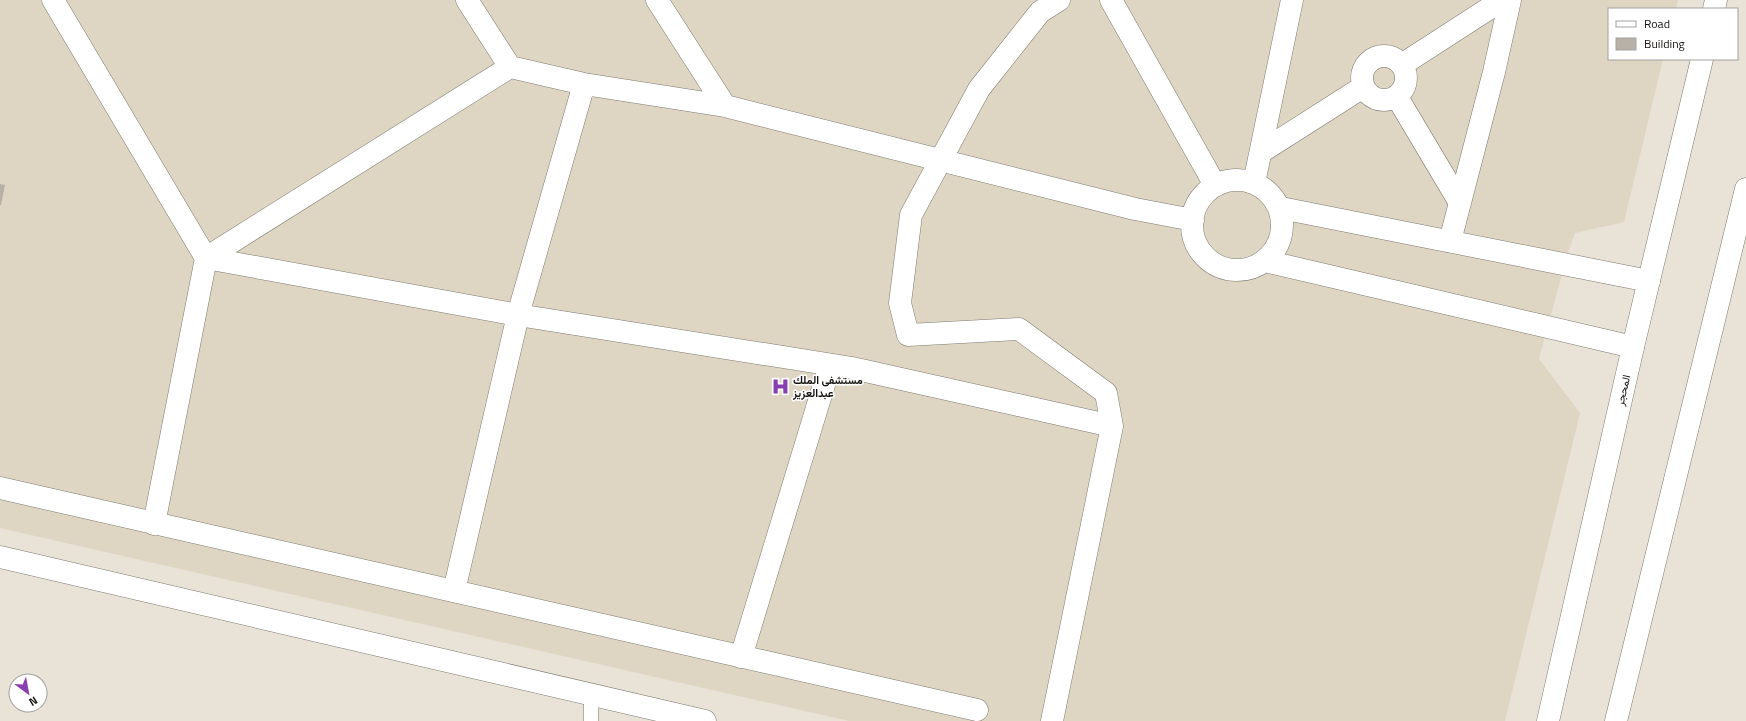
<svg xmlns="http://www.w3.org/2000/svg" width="1746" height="721" font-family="'Titillium Web',Vazirmatn,sans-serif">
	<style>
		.built { fill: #dfd5c3 }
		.building { fill: #b7b1a7 }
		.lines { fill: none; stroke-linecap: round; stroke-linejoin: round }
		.service-casing { stroke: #7f7a70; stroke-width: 15 }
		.minor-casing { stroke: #7f7a70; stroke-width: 23 }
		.secondary-casing { stroke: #7f7a70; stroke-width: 23 }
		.service { stroke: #fff; stroke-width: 14 }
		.minor { stroke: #fff; stroke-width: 22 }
		.secondary { stroke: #fff; stroke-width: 22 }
		.labels { text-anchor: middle; stroke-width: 3; stroke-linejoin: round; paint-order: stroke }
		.poi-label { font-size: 11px; font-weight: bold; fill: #161411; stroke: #fff; text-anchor: start }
		.street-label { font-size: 11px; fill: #161411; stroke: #fff }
	</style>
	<rect width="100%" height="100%" fill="#e8e2d7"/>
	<path class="built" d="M0,0H1678L1676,9H1609V59H1663L1624,222L1575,233L1568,252L1539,359L1580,413L1505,721H849L0,528Z"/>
	<path class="building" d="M0,184L5,185L1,205H0Z"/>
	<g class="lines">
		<defs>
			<path id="service" d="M591,721V695"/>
			<path id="minor" d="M53,0L206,258L518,315L852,368L1112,426
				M467,0L510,67L584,84L725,106L1135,209L1193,220
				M657,0L725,106
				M1111,0L1215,185
				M1362 78a22 22 0 1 1 44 0a22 22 0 1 1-44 0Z
				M1403,64L1502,0
				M1397,97L1460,203
				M1261,152L1363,87
				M1192 225a45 45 0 1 1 90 0a45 45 0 1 1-90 0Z
				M1254,183L1292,0
				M1281,208L1649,281
				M1450,241L1494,72L1510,0
				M1265,261L1633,347
				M0,488L977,710
				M154,524L206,258L510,67
				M0,557L705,721
				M454,591L518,315L584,84
				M741,657L830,365
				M1052,721L1112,426L1106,393L1019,329L908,335L900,303L911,215L979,89L1040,12L1059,0"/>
			<path id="secondary" d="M1714,9L1716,0
				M1548,721L1633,347L1702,59
				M1616,721L1746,189"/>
		</defs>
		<use href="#service" class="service-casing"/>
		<use href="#minor" class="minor-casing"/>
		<use href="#secondary" class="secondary-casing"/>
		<use href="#service" class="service"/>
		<use href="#minor" class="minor"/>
		<use href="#secondary" class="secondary"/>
	</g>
	<defs>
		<symbol id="hospital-bare" viewBox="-9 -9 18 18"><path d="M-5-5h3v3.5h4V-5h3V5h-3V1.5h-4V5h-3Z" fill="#8a3fb1" stroke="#fff" stroke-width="2.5" paint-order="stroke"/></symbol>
	</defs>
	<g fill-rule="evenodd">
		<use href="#hospital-bare" x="768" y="374" width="25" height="25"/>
	</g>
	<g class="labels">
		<g class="poi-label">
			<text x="793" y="384">مستشفى الملك<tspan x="793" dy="13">عبدالعزيز</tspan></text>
		</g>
		<g class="street-label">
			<text transform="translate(1623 390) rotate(-77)" y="4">المحجر</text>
		</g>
	</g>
	<rect x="1608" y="8" width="130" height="52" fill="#ffffff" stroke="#a2a1a0"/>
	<rect x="1616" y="21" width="20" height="6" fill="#ffffff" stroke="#a2a1a0"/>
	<text x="1644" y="28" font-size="12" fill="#161411">Road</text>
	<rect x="1616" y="38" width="20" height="12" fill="#b7b1a7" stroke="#a2a1a0"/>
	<text x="1644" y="48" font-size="12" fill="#161411">Building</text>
	<g transform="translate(28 693) rotate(148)"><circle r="19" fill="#ffffff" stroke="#a2a1a0"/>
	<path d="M0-3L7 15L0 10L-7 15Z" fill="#8a3fb1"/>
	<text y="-6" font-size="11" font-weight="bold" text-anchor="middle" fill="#161411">N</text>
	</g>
</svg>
